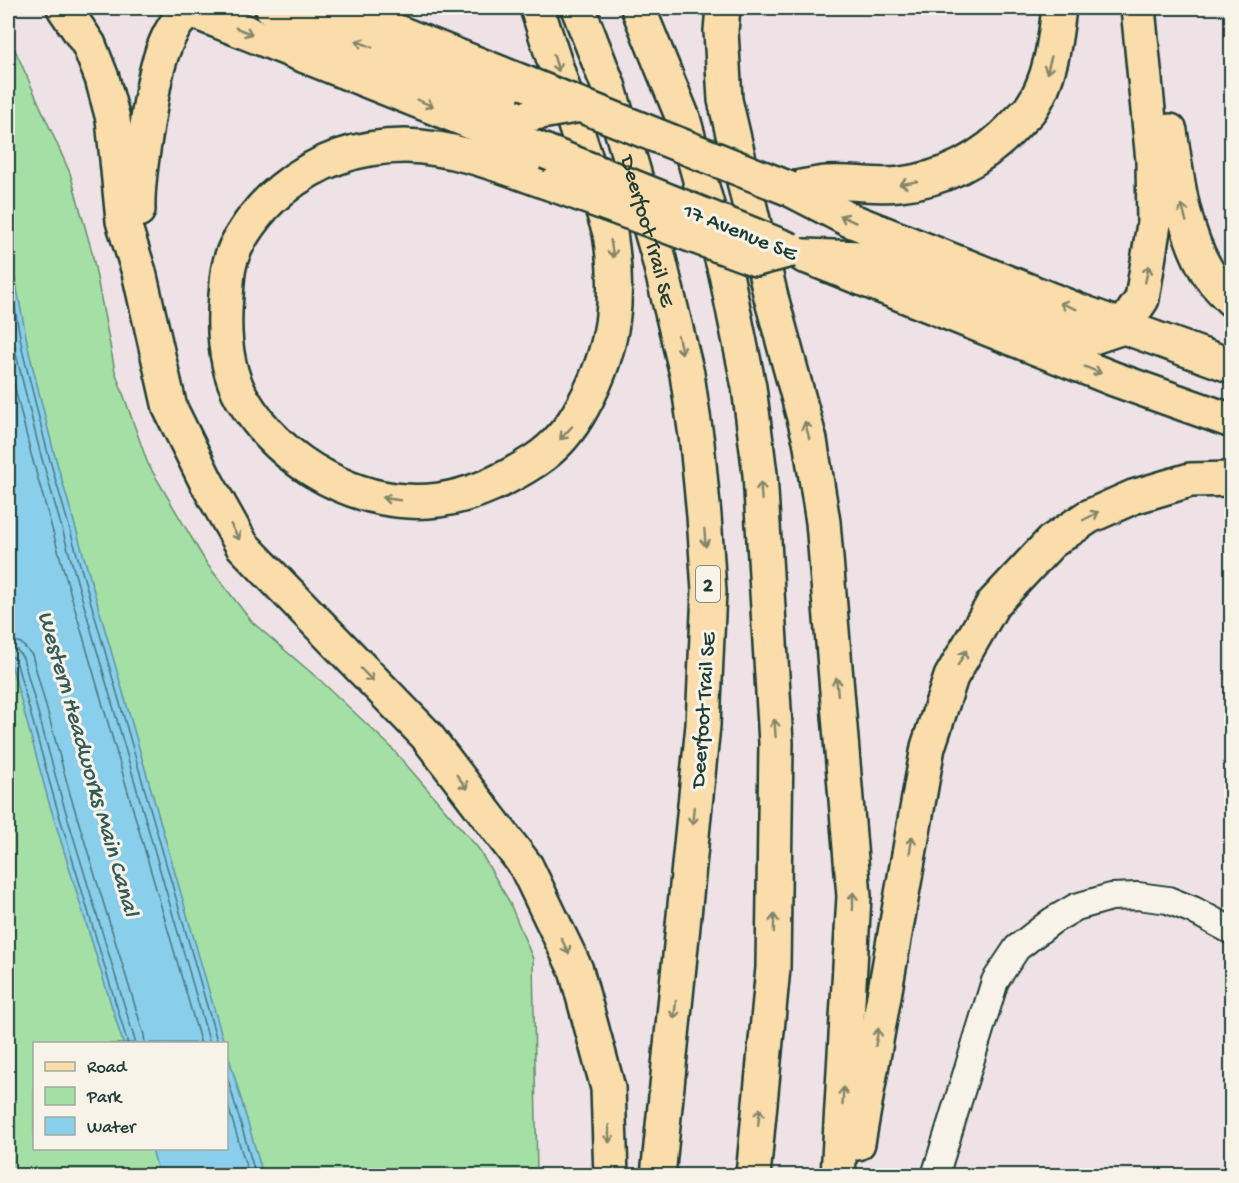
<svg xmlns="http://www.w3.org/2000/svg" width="1239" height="1183" font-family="'Gochi Hand',sans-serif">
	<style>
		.green { fill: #a4dfa5; stroke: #628e6c; stroke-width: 1.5; fill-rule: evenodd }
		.water { fill: #89ceeb; stroke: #5f94a2; stroke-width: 1.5 }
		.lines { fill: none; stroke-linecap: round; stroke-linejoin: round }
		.shore { stroke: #49777d; stroke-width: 1.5 }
		.minor-casing { stroke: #1f3d34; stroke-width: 30 }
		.major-casing { stroke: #1f3d34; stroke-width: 38 }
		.highway-casing { stroke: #1f3d34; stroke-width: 38 }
		.minor { stroke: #f7f3e8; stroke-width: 26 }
		.major { stroke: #faddab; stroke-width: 33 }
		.highway { stroke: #faddab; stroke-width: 33 }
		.major-bridge-casing { stroke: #1f3d34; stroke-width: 38; stroke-linecap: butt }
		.highway-bridge-casing { stroke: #1f3d34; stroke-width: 38; stroke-linecap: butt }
		.major-bridge { stroke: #faddab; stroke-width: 33 }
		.highway-bridge { stroke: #faddab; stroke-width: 33 }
		.oneway { stroke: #82856a }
		.labels { text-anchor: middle; stroke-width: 6; stroke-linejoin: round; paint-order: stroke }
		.shield { fill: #f7f3e8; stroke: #60746a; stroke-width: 1.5 }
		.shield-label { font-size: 21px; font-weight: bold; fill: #1f3d34 }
		.street-label { font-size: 22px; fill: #1f3d34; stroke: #f7f3e8 }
		.water-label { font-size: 24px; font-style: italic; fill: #345a59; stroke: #f7f3e8 }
	</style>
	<rect width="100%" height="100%" fill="#efe2e6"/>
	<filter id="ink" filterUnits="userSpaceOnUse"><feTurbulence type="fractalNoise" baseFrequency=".0167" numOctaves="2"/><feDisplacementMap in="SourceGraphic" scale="12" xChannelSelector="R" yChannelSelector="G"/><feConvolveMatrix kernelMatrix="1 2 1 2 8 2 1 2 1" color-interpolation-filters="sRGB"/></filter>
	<g filter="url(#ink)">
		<path class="green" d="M8,34L70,173L92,252L115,371L148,464L207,564L252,622L321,681L390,746L478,848L509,901L533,959L537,1175H8ZM34,1044H226V1148H34Z"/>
		<path class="water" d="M8,247L14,273L29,352L53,449L224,1043H123L48,799L8,653Z
			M227,1051L263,1175H159L152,1149L226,1148Z"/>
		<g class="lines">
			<path class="shore" d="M8,270L23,353L47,450L218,1044
				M8,309L16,354L40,452L210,1044
				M8,359L31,454L62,564L201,1044
				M8,639L21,643L32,655L70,794L144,1035L145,1044
				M8,648L17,650L23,658L61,796L136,1044
				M8,656L13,657L16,661L54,798L128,1044
				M226,1073L256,1176
				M226,1099L249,1176"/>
			<defs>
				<path id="minor" d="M935,1176L995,981L1017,948L1052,921L1076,907L1111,897L1138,896L1168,900L1193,910L1232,931"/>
				<path id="major" d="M185,8L546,152
					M337,8L525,83
					M790,189L850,220L1077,310L1232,366
					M808,257L1114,379L1232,421"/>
				<g id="highway">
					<path d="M64,8L89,45L102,78L113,119L123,221L139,272L170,408L206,481L242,545L426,735L526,866L576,970L608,1088L611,1176"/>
					<path d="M272,8L535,113"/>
					<path d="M537,8L610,233C620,298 615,348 583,406C572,427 557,446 536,460C507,479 475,495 439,500C362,510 281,465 242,398C225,368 223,328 226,295C227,286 227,276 229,267C234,240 260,207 281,190C317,160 359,146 405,146C457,147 507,168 555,185"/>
					<path id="s1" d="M578,8L608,85L657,251L687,374L697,443L704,516L709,591L703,725L658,1176"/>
					<path d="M638,8L683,118L726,274L749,387L760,474L776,743L773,968L753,1176"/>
					<path d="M723,8L721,31L725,100L771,297L810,440L823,522L854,896L838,1176"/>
					<path d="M1170,131C1177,178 1182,229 1207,271C1213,282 1223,291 1232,300"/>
					<path d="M790,189C802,187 815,184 827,183C851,181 876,187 900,184C946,179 984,158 1015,125C1020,119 1027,114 1031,108C1051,79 1055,41 1059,8"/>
					<path d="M138,210C137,184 142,157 146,131C151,102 154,72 165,45C171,30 180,16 193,8"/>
					<path d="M804,256L863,258L1066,339H1087L1123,327L1142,299L1154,224L1153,161L1138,8"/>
					<path d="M858,1143L928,747L951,677L993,604L1051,542L1088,517L1133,497L1190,480L1232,479"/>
				</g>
			</defs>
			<use href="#minor" class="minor-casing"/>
			<use href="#major" class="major-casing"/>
			<use href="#highway" class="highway-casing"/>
			<use href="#minor" class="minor"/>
			<use href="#major" class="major"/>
			<use href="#highway" class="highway"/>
			<defs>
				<path id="major-bridge" d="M525,83L790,189
					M546,152L791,250"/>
				<path id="highway-bridge" d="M535,113L581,105
					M555,185L756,259L791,250"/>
			</defs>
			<use href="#major-bridge" class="major-bridge-casing"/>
			<use href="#highway-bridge" class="highway-bridge-casing"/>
			<use href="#major-bridge" class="major-bridge"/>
			<use href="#highway-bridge" class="highway-bridge"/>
		</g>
		<defs><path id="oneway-shaft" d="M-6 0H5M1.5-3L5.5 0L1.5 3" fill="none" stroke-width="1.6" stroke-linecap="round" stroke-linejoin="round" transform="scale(1.5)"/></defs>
		<g class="oneway">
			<use href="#oneway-shaft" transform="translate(244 31) rotate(22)"/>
			<use href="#oneway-shaft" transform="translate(364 44) rotate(-158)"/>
			<use href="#oneway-shaft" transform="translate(556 63) rotate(73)"/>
			<use href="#oneway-shaft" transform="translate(1049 65) rotate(106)"/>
			<use href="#oneway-shaft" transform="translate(425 103) rotate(22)"/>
			<use href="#oneway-shaft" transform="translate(908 183) rotate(170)"/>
			<use href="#oneway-shaft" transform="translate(1184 213) rotate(-105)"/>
			<use href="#oneway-shaft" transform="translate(848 219) rotate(-155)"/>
			<use href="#oneway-shaft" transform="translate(612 249) rotate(81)"/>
			<use href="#oneway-shaft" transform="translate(1147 274) rotate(-78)"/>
			<use href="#oneway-shaft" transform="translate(1068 306) rotate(-159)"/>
			<use href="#oneway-shaft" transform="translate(680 345) rotate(77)"/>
			<use href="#oneway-shaft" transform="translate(1093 370) rotate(22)"/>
			<use href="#oneway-shaft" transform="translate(807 430) rotate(-105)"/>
			<use href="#oneway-shaft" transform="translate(566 433) rotate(133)"/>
			<use href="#oneway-shaft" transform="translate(761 491) rotate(-94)"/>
			<use href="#oneway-shaft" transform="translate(391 499) rotate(-172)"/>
			<use href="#oneway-shaft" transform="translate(1091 516) rotate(-28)"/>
			<use href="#oneway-shaft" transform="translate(235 532) rotate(60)"/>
			<use href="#oneway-shaft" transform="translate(705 538) rotate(86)"/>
			<use href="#oneway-shaft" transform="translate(962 658) rotate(-60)"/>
			<use href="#oneway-shaft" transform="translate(367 675) rotate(46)"/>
			<use href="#oneway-shaft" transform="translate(837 686) rotate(-95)"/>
			<use href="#oneway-shaft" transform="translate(775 728) rotate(-94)"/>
			<use href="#oneway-shaft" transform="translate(462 782) rotate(53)"/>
			<use href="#oneway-shaft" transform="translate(693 816) rotate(95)"/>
			<use href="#oneway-shaft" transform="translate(911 845) rotate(-80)"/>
			<use href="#oneway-shaft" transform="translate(853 901) rotate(-89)"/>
			<use href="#oneway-shaft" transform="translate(774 923) rotate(-89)"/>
			<use href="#oneway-shaft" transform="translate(565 946) rotate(64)"/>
			<use href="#oneway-shaft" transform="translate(675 1010) rotate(96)"/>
			<use href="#oneway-shaft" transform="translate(877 1037) rotate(-80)"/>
			<use href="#oneway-shaft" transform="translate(843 1096) rotate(-87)"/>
			<use href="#oneway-shaft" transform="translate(759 1117) rotate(-84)"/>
			<use href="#oneway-shaft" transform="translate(609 1134) rotate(88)"/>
		</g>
	</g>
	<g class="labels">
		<rect class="shield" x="696" y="566" width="24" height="36" rx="4.5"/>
		<g class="shield-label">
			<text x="708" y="591">2</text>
		</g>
		<g class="street-label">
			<text dy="8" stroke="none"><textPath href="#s1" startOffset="234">Deerfoot Trail SE</textPath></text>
			<text transform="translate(741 230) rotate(22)" y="8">17 Avenue SE</text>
			<text transform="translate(701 710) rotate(-86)" y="8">Deerfoot Trail SE</text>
		</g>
		<g class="water-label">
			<text transform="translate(90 763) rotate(74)" y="8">Western Headworks Main Canal</text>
		</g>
	</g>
	<rect width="1239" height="1183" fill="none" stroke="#f7f3e8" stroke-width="30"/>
	<rect x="15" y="15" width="1209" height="1153" fill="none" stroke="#1f3d34" stroke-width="2" filter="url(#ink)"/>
	<rect x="33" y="1042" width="195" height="108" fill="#f7f3e8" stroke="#a1aaa0" stroke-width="1.5"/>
	<rect x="45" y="1062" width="30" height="9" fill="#faddab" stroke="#a1aaa0" stroke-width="1.5"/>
	<text x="87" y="1072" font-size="18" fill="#1f3d34">Road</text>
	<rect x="45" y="1087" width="30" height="18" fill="#a4dfa5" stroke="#a1aaa0" stroke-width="1.5"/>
	<text x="87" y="1102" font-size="18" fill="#1f3d34">Park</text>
	<rect x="45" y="1117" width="30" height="18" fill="#89ceeb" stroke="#a1aaa0" stroke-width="1.5"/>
	<text x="87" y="1132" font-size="18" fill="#1f3d34">Water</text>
</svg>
